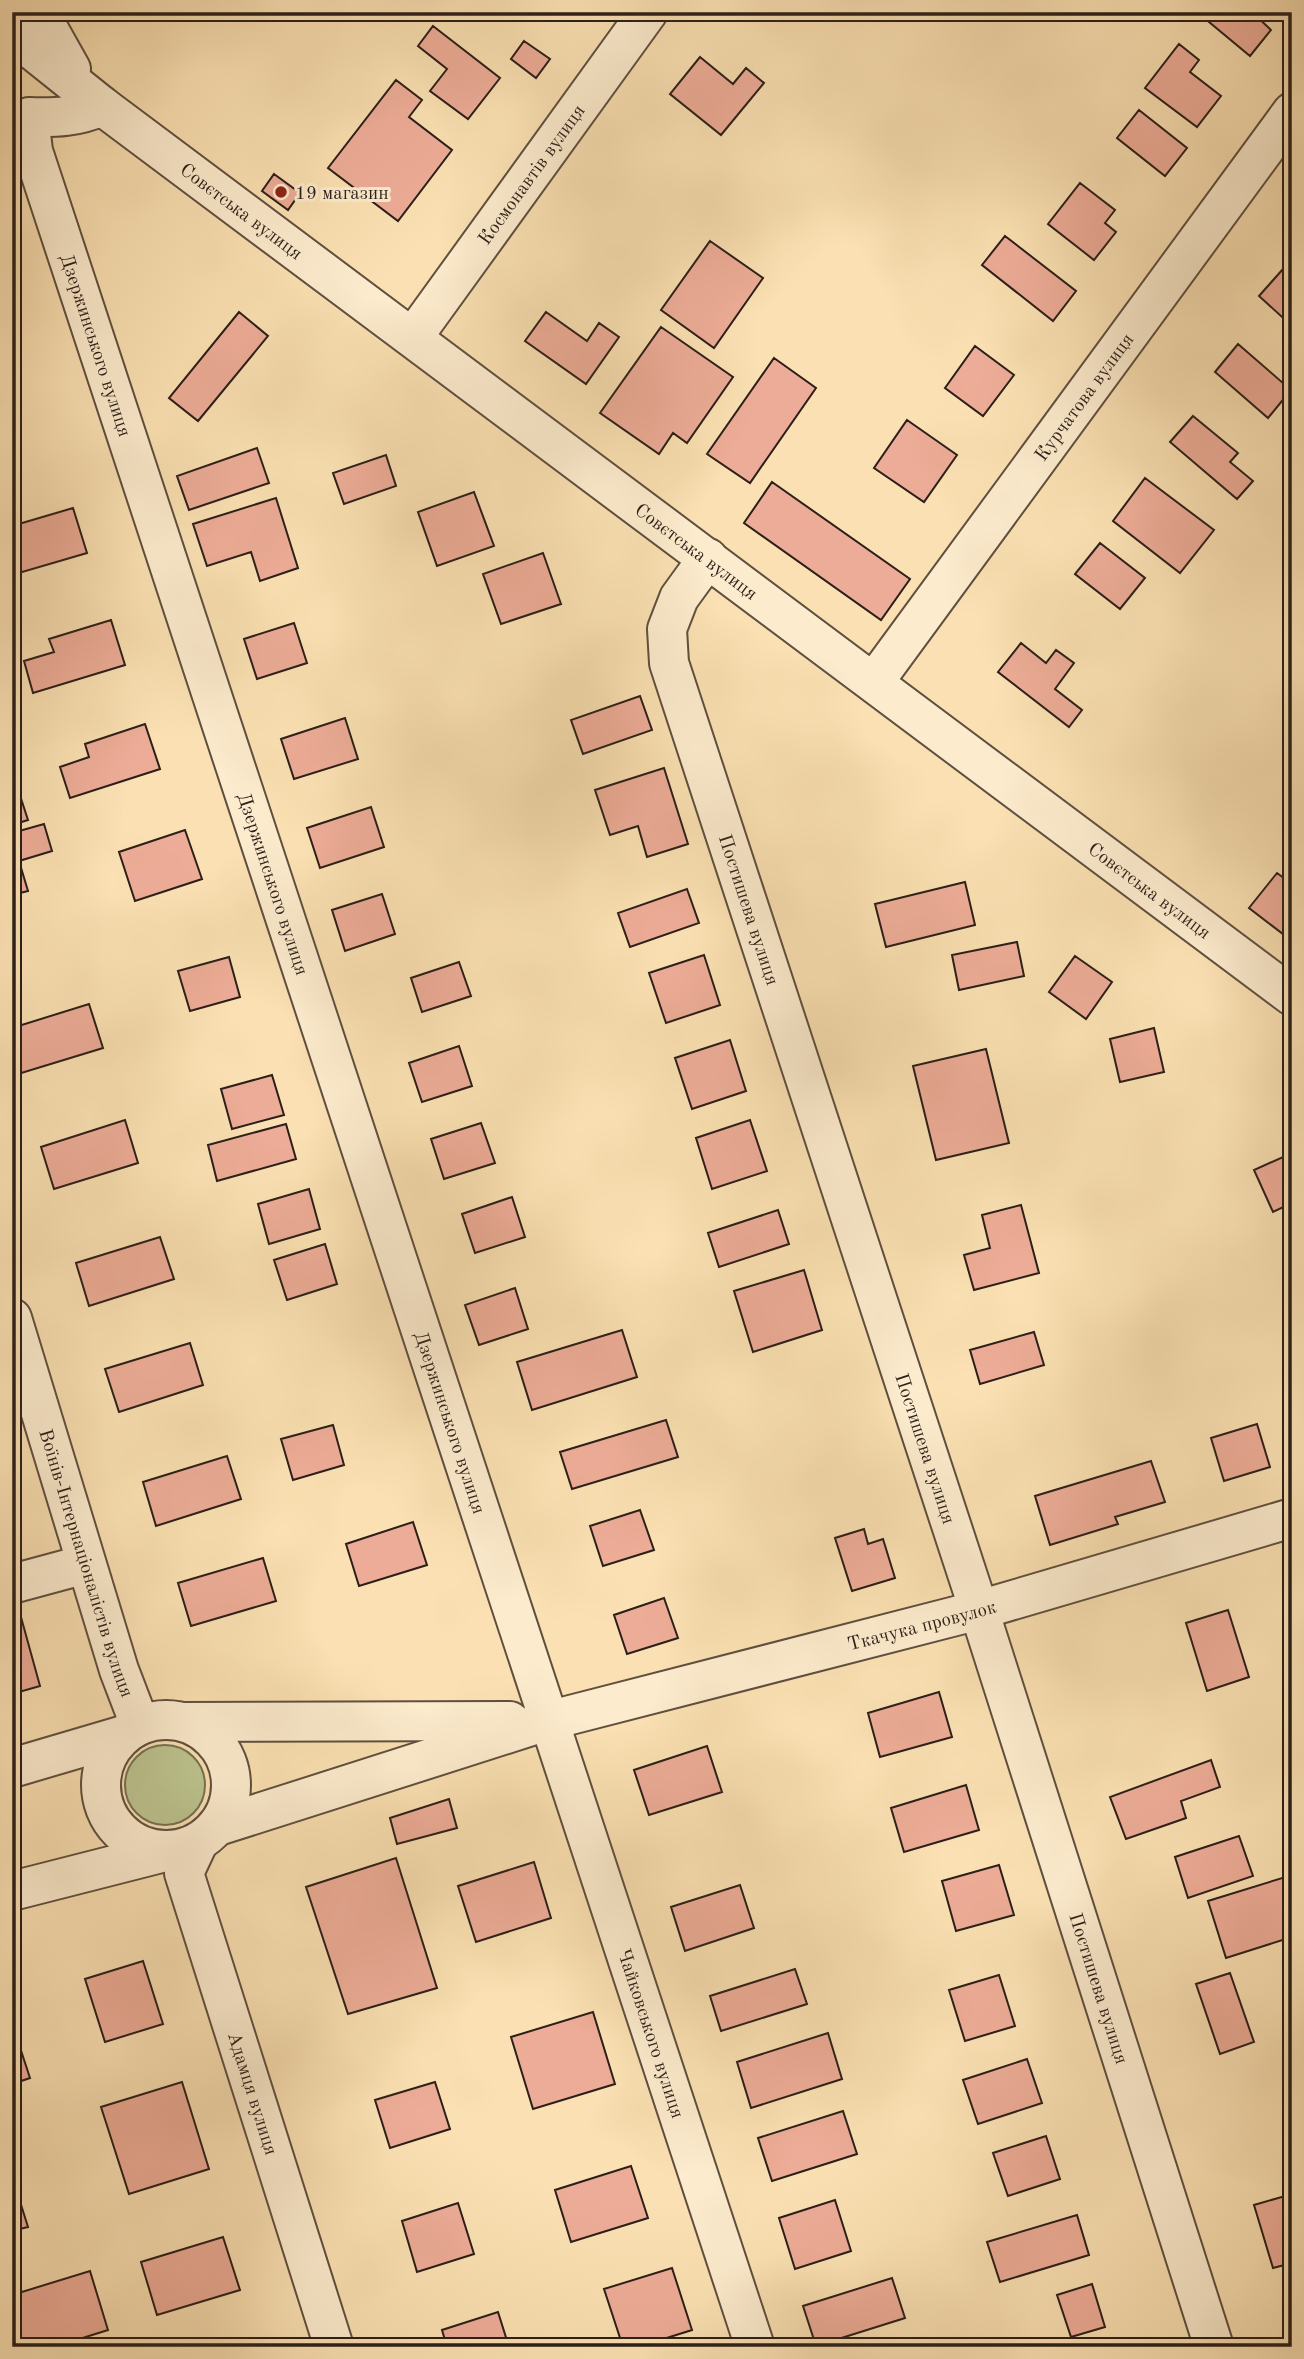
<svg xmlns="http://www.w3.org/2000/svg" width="1304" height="2359" font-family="'Old Standard TT',serif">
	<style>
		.green { fill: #bcc38e; stroke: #747154; stroke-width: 2 }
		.building { fill: #edac97; stroke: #2b1f19; stroke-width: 2 }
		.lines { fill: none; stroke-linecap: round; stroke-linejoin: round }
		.minor-casing { stroke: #5f4f3f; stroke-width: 42 }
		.minor { stroke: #fcebcd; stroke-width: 38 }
		.poi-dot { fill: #8f2418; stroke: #fcebcd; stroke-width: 2.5 }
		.labels { text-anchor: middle; stroke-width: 6; stroke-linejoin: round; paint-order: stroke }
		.street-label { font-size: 19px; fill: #2b1f19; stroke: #fcebcd }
		.poi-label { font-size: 19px; fill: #2b1f19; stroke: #fcebcd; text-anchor: start }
	</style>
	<rect width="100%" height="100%" fill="#fae0b2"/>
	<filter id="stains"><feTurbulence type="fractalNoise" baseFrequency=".00286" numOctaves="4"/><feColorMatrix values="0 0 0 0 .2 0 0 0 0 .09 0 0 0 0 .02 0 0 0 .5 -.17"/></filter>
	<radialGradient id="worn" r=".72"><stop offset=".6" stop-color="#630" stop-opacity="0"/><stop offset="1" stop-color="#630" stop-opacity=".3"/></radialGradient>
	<path class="green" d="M125 1785a40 40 0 1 1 80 0a40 40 0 1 1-80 0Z"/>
	<path class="building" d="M1197,12H1252L1271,30L1250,56Z
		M433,26L500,78L468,119L430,91L447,69L418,46Z
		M524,41L550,59L536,78L511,59Z
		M1179,44L1199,60L1190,72L1221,96L1197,127L1145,88Z
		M700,57L733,84L746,68L764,83L721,135L670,94Z
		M396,80L422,100L409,117L452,150L398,221L328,168Z
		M1139,110L1187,148L1165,176L1117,138Z
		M274,174L300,193L288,210L262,191Z
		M1080,183L1115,210L1105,223L1116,232L1094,260L1048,224Z
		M1005,236L1076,291L1053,321L982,265Z
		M710,241L763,278L714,348L661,310Z
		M1291,260L1292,261V326L1259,296Z
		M239,312L268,336L198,421L169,398Z
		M546,312L587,341L599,323L619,337L586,384L525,341Z
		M661,327L733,377L687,443L673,433L659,454L600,413Z
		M1238,344L1291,390L1268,418L1215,372Z
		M975,346L1014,375L983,416L945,388Z
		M774,358L816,388L750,483L707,454Z
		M1193,416L1238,453L1230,462L1253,481L1237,499L1170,442Z
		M907,420L957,455L924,502L874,468Z
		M257,448L269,483L189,510L177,476Z
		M386,455L396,486L344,504L333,473Z
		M1145,478L1214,530L1180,573L1113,521Z
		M772,482L910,579L881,620L744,523Z
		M474,492L494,546L437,566L418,512Z
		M276,498L298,568L260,581L251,552L207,566L193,524Z
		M73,508L87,553L12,575V541L16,540L12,526Z
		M1100,543L1145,578L1120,609L1075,574Z
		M543,553L561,604L501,624L483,574Z
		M111,620L125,665L33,693L24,661L54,652L49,639Z
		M294,623L307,663L257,679L244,639Z
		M1021,643L1046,663L1056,650L1074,663L1055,689L1082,710L1069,727L998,672Z
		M640,696L652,730L583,754L571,720Z
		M345,718L358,759L294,779L281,739Z
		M145,724L160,769L70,798L60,767L89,757L85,744Z
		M664,768L688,844L647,857L638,826L610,835L595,790Z
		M14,777L28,820L12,825V778Z
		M371,807L384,847L320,868L307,828Z
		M44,824L52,851L19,861L28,891L12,895V833Z
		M185,830L202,879L135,901L119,852Z
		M1277,873L1292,884V941L1249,908Z
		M965,882L975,925L886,947L875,904Z
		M687,889L699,923L630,947L618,913Z
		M382,894L395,934L345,951L332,910Z
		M1017,942L1024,976L959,990L952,955Z
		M704,955L720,1005L666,1023L649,973Z
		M1075,956L1112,982L1086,1019L1049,992Z
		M229,957L240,997L190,1011L178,971Z
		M459,962L471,996L422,1012L411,978Z
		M89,1004L103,1048L18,1074L12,1055V1028Z
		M1154,1028L1164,1072L1120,1082L1110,1039Z
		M730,1040L746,1091L692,1109L675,1058Z
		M459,1046L472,1086L422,1102L409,1063Z
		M986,1049L1009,1143L936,1160L913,1066Z
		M272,1075L284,1115L232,1129L221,1089Z
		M125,1120L138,1163L54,1189L41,1147Z
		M750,1120L767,1171L712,1189L696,1138Z
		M481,1123L495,1163L444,1179L431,1139Z
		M286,1124L296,1159L217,1181L208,1145Z
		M1292,1153V1203L1273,1212L1254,1170Z
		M309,1189L320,1229L269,1244L258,1204Z
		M512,1197L525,1237L475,1253L462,1214Z
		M1021,1205L1039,1273L974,1290L964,1255L990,1248L982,1215Z
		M778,1210L789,1244L719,1267L708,1233Z
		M160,1237L174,1279L89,1306L76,1263Z
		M325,1244L337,1284L287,1300L274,1260Z
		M804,1270L822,1330L753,1352L734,1291Z
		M515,1288L528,1329L479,1345L465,1305Z
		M622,1330L637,1377L532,1410L517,1362Z
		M1034,1332L1044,1365L980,1384L970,1350Z
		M190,1343L203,1385L119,1412L105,1369Z
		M666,1420L678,1457L572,1489L560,1452Z
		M1257,1424L1270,1467L1224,1481L1211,1438Z
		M333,1425L344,1465L293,1480L281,1439Z
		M227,1456L241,1499L156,1526L143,1482Z
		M1151,1461L1165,1502L1115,1517L1118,1524L1050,1545L1035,1496Z
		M640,1510L654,1550L603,1566L590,1526Z
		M413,1522L427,1565L359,1586L346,1544Z
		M864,1529L868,1544L883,1539L895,1578L852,1591L835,1538Z
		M263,1558L276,1601L191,1626L178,1583Z
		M664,1598L678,1638L627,1654L614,1615Z
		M16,1599L40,1686L12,1694V1600Z
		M1228,1610L1249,1677L1207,1691L1186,1623Z
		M939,1692L952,1737L880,1757L868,1713Z
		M707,1746L722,1792L649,1815L634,1770Z
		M1211,1760L1220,1787L1181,1801L1186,1818L1126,1839L1110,1797Z
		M966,1785L979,1830L904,1852L891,1808Z
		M449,1799L457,1828L397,1844L390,1818Z
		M1239,1836L1253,1876L1188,1898L1175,1857Z
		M396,1858L437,1988L348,2014L306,1887Z
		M534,1862L551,1918L476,1942L458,1886Z
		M999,1865L1014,1915L956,1931L942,1881Z
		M1292,1875V1937L1226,1958L1208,1901Z
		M740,1885L754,1928L685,1951L671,1907Z
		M143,1961L163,2024L105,2042L85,1979Z
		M795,1969L807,2004L721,2031L710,1996Z
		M1230,1973L1254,2042L1220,2054L1196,1984Z
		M999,1975L1015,2026L965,2041L949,1990Z
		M593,2012L615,2084L533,2109L511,2037Z
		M12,2023L30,2078L12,2084Z
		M828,2033L842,2079L751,2108L737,2062Z
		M1027,2059L1042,2103L978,2124L963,2080Z
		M182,2082L209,2169L129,2194L101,2107Z
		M435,2082L450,2129L390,2148L375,2100Z
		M843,2111L857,2154L772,2181L758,2138Z
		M1046,2136L1060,2179L1008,2196L993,2153Z
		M631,2166L648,2218L571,2242L555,2190Z
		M12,2176L28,2227L12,2231Z
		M1292,2194V2263L1273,2268L1254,2205Z
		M835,2200L851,2251L795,2269L779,2218Z
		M458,2203L474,2254L417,2272L402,2221Z
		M1077,2215L1089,2255L1000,2282L987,2242Z
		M223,2237L240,2290L157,2315L141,2262Z
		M672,2268L692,2330L638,2347H623L604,2289Z
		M90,2271L108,2330L54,2347H12V2295Z
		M892,2278L905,2318L816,2346L803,2306Z
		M1092,2284L1105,2327L1071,2337L1057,2295Z
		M498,2312L509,2347H447L442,2330Z"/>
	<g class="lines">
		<defs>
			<g id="minor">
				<path d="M39,12L71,69"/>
				<path id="s1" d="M12,34L102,106L1292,996"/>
				<path id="s2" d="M102,106C77,117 56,118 29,117L33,151L755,2347"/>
				<path id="s3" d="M413,337L648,12"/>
				<path id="s4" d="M708,558L679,598L667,629L669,663L979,1610L1214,2347"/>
				<path id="s5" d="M874,682L1292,112"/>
				<path id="s6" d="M12,1318L119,1670L140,1725"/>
				<path d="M12,1584L86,1564"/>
				<circle cx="166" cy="1785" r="65"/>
				<path d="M184,1722L510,1721"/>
				<path d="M12,1768L124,1735"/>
				<path id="s7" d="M218,1826L547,1721L979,1610L1292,1518"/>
				<path id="s8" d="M198,1843L184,1873L334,2347"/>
				<path d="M12,1891L169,1851"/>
			</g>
		</defs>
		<use href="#minor" class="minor-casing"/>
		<use href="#minor" class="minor"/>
	</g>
	<circle class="poi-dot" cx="281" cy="192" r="7"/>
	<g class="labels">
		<g class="street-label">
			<text dy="7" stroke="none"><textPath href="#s3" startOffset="201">Космонавтів вулиця</textPath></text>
			<text dy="7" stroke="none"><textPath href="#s1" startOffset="290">Совєтська вулиця</textPath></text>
			<text dy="7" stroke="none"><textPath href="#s2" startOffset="313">Дзержинського вулиця</textPath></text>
			<text dy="7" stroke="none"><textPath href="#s5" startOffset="354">Курчатова вулиця</textPath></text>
			<text dy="7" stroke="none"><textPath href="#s1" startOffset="858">Совєтська вулиця</textPath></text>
			<text dy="7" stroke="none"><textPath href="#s2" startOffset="880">Дзержинського вулиця</textPath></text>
			<text dy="7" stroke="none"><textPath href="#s1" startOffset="1424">Совєтська вулиця</textPath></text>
			<text dy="7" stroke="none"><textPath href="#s4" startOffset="376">Постишева вулиця</textPath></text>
			<text dy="7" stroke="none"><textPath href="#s2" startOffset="1447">Дзержинського вулиця</textPath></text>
			<text dy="7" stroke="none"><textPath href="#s4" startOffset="943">Постишева вулиця</textPath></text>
			<text dy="7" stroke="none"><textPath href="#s6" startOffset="256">Воїнів-Інтернаціоналістів вулиця</textPath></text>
			<text dy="7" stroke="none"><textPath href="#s7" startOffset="732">Ткачука провулок</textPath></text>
			<text dy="7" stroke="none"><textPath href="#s4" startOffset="1510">Постишева вулиця</textPath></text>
			<text dy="7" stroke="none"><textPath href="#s2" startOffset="2090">Чайковського вулиця</textPath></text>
			<text dy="7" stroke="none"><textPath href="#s8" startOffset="264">Адамця вулиця</textPath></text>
		</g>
		<g class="poi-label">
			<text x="295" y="199">19 магазин</text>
		</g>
	</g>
	<rect width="1304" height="2359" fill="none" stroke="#fae0b2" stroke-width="42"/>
	<rect x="14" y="14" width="1276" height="2331" fill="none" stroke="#2b1f19" stroke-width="3.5"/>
	<rect x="21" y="21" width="1262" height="2317" fill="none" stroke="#2b1f19" stroke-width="2"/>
	<rect width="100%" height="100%" filter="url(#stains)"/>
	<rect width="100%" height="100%" fill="url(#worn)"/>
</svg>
